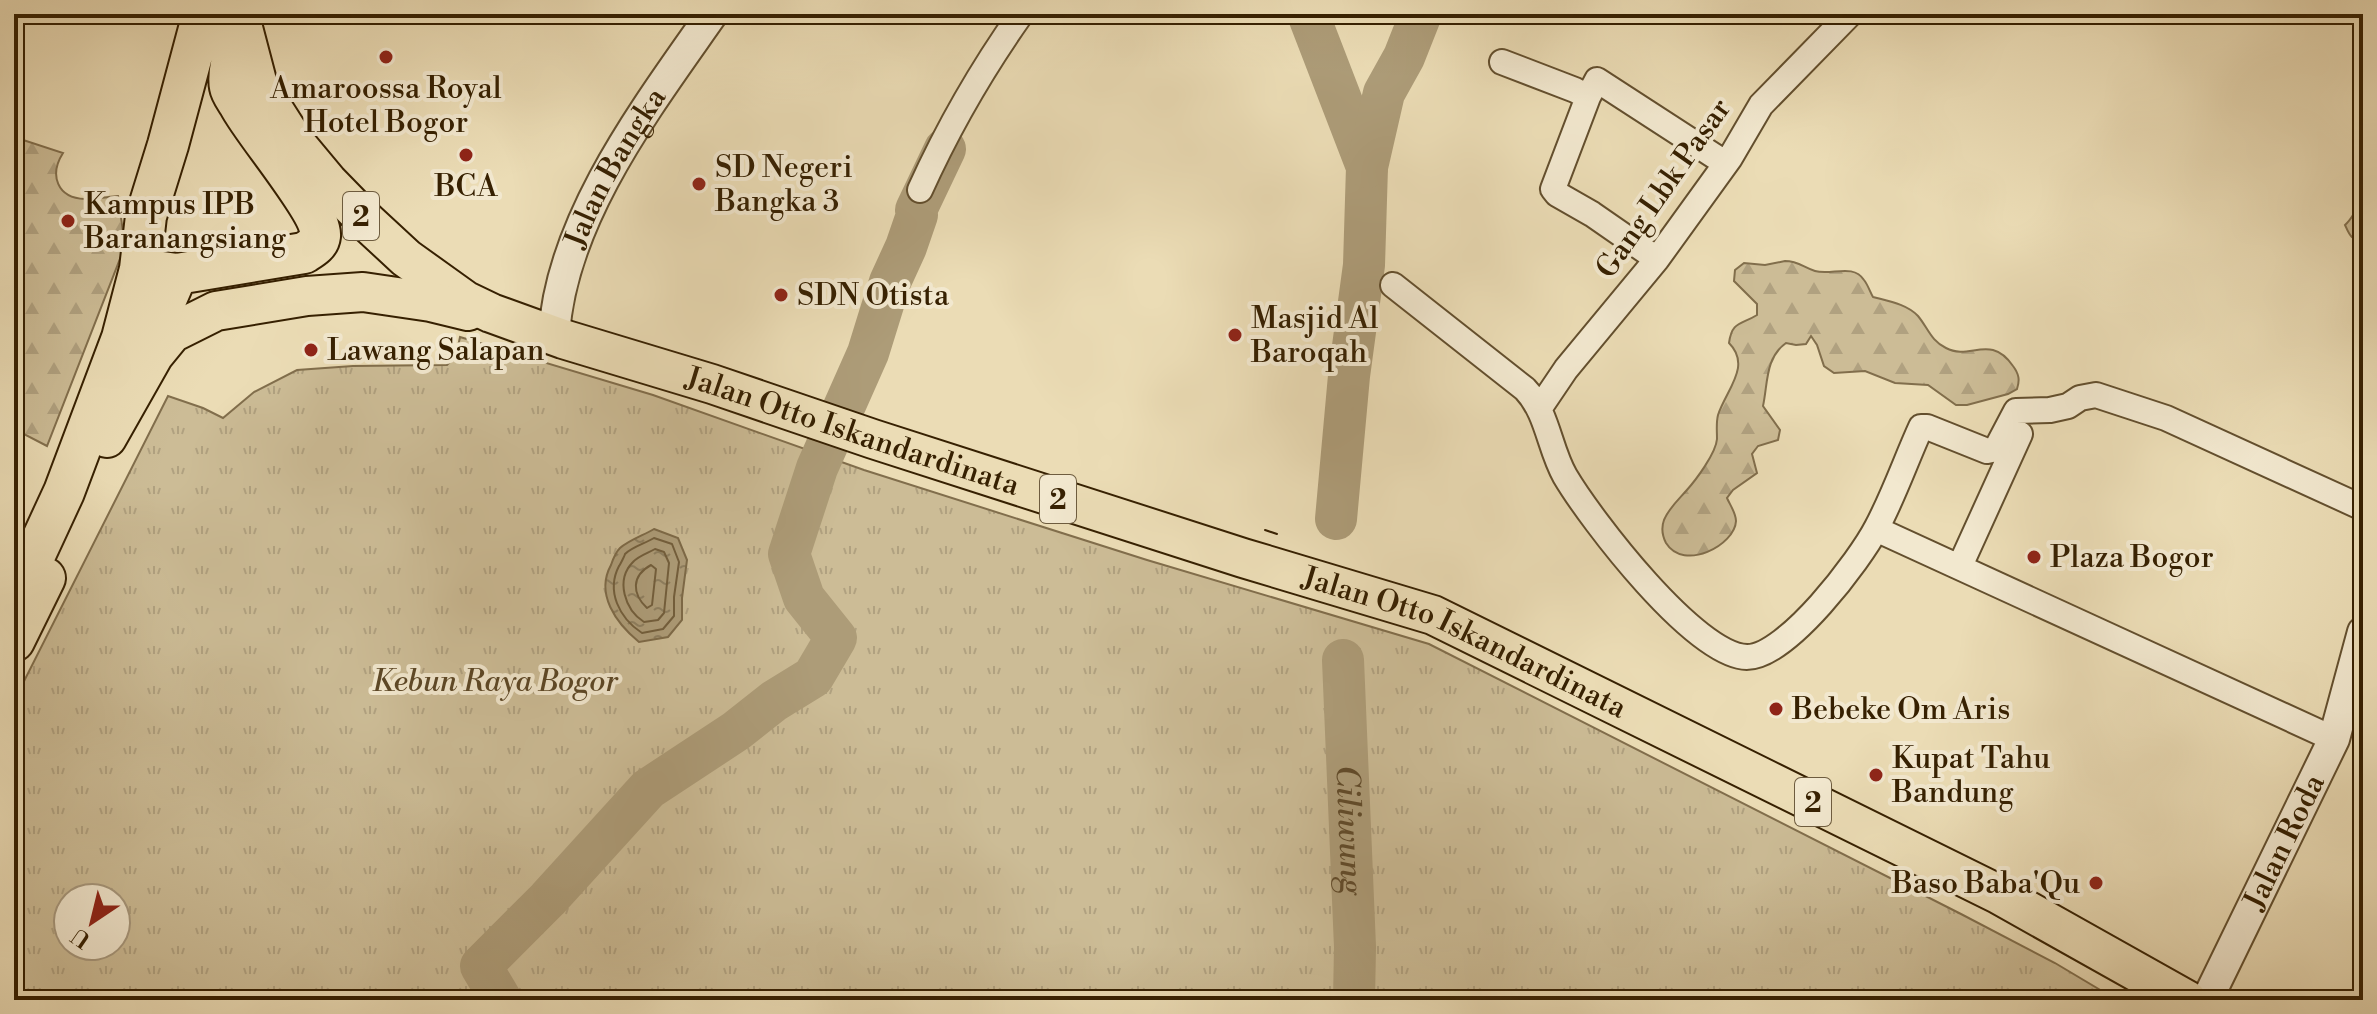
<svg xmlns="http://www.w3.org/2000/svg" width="2377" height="1014" font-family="'Libre Bodoni',serif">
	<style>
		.grass { fill: #ccbc96; stroke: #816e4c; stroke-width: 2 }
		.forest { fill: url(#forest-firs); stroke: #816e4c; stroke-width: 2 }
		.park { fill: url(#park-tufts); stroke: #816e4c; stroke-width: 2; fill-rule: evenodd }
		.water { fill: url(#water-ripples); stroke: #7d6a48; stroke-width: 2 }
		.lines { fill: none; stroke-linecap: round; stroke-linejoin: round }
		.shore { stroke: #725e3c; stroke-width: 2 }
		.river { stroke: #ad9c78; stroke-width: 42 }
		.minor-casing { stroke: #634f2e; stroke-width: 28 }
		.tertiary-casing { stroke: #634f2e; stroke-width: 34 }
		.primary-casing { stroke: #362001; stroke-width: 42 }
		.trunk-casing { stroke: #362001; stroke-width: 44 }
		.minor { stroke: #f2e8cf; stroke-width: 24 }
		.tertiary { stroke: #f2e8cf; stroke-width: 30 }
		.primary { stroke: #ebdcb5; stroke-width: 38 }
		.trunk { stroke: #ebdcb5; stroke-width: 40 }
		.tram { stroke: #362001; stroke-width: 2 }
		.poi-dot { fill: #8f2418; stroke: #f2e8cf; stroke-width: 3 }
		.labels { text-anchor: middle; stroke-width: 8; stroke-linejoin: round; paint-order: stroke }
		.shield { fill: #f2e8cf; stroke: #6e5c3f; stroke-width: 2 }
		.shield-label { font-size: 28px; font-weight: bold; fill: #362001 }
		.poi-label { font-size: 30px; fill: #362001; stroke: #f2e8cf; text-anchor: start }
		.street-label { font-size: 30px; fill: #362001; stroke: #f2e8cf }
		.park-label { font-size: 30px; font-style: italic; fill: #5c4726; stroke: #f2e8cf }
		.water-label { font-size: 32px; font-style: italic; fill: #604b2b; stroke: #f2e8cf }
	</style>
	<defs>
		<pattern id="forest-firs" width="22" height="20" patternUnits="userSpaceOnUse" patternTransform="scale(2)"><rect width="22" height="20" fill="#ccbc96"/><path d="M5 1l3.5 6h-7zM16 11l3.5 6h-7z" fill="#b0a180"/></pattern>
		<pattern id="park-tufts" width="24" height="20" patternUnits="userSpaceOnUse" patternTransform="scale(2)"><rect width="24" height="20" fill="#ccbc96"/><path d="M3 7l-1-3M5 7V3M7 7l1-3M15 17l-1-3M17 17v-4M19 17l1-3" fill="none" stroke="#b0a180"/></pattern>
		<pattern id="water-ripples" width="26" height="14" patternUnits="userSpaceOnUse" patternTransform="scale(2)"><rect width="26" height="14" fill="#ad9c78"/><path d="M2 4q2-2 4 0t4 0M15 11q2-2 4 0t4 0" fill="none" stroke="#8e7f60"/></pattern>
	</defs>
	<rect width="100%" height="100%" fill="#ebdcb5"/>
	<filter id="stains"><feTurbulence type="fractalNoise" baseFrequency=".0025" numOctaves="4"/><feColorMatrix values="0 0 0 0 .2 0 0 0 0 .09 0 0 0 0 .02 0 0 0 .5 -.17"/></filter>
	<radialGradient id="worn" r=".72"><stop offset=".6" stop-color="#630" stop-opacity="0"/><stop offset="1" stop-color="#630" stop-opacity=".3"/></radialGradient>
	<path class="grass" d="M2363,202V239C2351,240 2350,236 2345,225C2353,218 2355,209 2363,202Z"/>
	<path class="forest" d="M14,137L63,153C49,175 57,198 85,199C96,199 107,197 118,196L125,246L47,446L14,429Z
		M1785,261C1798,261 1803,267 1815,271C1831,276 1853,263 1864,280C1868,285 1870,292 1873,297C1888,301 1907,304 1918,316C1928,328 1931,341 1946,348C1970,361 1990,333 2013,366C2019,374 2020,380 2017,389L2008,394L1967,405H1956L1928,385L1895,383L1865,371L1834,373L1824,366L1817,345L1811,336L1806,344L1796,345L1786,343C1765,358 1768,383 1763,406L1780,430L1778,440L1758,446L1752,454L1757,473L1733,490L1727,498C1730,505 1736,513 1736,521C1735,545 1684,572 1666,543C1662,535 1661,528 1664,520C1669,508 1678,500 1686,491C1696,480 1716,453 1717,439C1717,430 1716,423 1718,415C1726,390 1752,366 1729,343C1732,321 1741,325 1757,315V304L1734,281L1735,270L1744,263L1765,265Z"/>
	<path class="park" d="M460,337L653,395L864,470L1147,560L1429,644L1961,914L2055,963L2117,1000H14V701L168,396L203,408L223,418L254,392L297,370L353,366L447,365L456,356ZM68,898H116V946H68Z"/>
	<path class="water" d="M654,529L678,538L687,560L682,598V620L668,637L639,642C616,623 595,594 611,565C613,559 616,552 620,548C629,540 644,535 654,529Z"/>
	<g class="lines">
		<path class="shore" d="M654,538L672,544L679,562L674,597V616L663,629L642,633C619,618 606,591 619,566C620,565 625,555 625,554C632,547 646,543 654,538Z
			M655,549L664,552L669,563L664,613L658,620L644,622C625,610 615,580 633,562C638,556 648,553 655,549Z
			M651,565L656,569L652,605L647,608C632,594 631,576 651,565Z"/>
		<g class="river">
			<path d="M1308,14L1367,167L1364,265L1349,376L1336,519"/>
			<path d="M1367,167L1384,93L1404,57L1421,14"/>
			<path id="s1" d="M1343,660L1355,947L1354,1000"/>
			<path d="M501,1000L481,966L548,899L648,789L736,731L774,701L813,677L836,638L804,598L789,554L817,468L868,353L890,282L906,247L917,215L916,210L945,149"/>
		</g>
		<defs>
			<path id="minor" d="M1502,62L1575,90L1588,97L1597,80L1725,163
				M1588,97L1553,189L1557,194L1592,214L1657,259
				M920,190C948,128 982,69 1021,14
				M1393,285L1525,389C1548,413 1549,448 1565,476C1591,520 1695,656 1747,657C1787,657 1860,560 1877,527C1894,495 1906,460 1921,427H1927L1987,451L1996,449L2016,411L2050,410L2068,406L2080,398L2096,395L2166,418L2363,508
				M1539,409L1566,369L1657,259L1730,158L1761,105L1850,14
				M1876,529L2334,739
				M1960,566L2020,434"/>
			<g id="tertiary">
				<path id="s2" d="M554,335C561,219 647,107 712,14"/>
				<path id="s3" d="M2207,1000L2334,739L2363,632"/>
			</g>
			<g id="primary">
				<path id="s4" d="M242,24L258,85L293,140L328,182L366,221L406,258L466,301L491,313L563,339L712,384L873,439L1243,558L1433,615L1998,894L2187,1000"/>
				<path d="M107,438L154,355L172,333L216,311L307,296L363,292L431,302L468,311"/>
			</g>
			<path id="trunk" d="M140,269L177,274L304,253C310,249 319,245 320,236C323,211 253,132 239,104C236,99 231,93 230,87C226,68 240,34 244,14
				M128,388L177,274
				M14,600L64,492L122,338L140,269L146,216L168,145L203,14
				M14,641L45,578"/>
		</defs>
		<use href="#minor" class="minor-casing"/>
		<use href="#tertiary" class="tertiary-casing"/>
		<use href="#primary" class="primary-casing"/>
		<use href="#trunk" class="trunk-casing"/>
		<use href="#minor" class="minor"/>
		<use href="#tertiary" class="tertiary"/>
		<use href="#primary" class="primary"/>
		<use href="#trunk" class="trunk"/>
		<path class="tram" d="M1265,530L1277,534"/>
	</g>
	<g class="poi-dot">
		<circle cx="386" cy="57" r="8"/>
		<circle cx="466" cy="155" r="8"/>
		<circle cx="699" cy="184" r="8"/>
		<circle cx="68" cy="221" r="8"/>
		<circle cx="781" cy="295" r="8"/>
		<circle cx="1235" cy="335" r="8"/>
		<circle cx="311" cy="350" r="8"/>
		<circle cx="2034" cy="557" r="8"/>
		<circle cx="1776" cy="709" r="8"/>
		<circle cx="1876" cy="775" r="8"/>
		<circle cx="2096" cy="883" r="8"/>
	</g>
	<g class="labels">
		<g class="shield">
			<rect x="343" y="192" width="36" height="48" rx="6"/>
			<rect x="1040" y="475" width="36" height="48" rx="6"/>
			<rect x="1795" y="778" width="36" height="48" rx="6"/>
		</g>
		<g class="shield-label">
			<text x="361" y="226">2</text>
			<text x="1058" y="509">2</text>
			<text x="1813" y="812">2</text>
		</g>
		<g class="poi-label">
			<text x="386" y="98" text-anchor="middle">Amaroossa Royal<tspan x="386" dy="34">Hotel Bogor</tspan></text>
			<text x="715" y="177">SD Negeri<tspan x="715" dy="34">Bangka 3</tspan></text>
			<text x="466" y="196" text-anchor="middle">BCA</text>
			<text x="84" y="214">Kampus IPB<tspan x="84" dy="34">Baranangsiang</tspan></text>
			<text x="797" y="305">SDN Otista</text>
			<text x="1251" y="328">Masjid Al<tspan x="1251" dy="34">Baroqah</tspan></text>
			<text x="327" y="360">Lawang Salapan</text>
			<text x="2050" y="567">Plaza Bogor</text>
			<text x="1792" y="719">Bebeke Om Aris</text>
			<text x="1892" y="768">Kupat Tahu<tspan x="1892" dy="34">Bandung</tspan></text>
			<text x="2080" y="893" text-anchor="end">Baso Baba'Qu</text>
		</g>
		<g class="street-label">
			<text dy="10" stroke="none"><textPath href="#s2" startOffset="180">Jalan Bangka</textPath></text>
			<text transform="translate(1663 188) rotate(-55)" y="10">Gang Lbk Pasar</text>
			<text dy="10" stroke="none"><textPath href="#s4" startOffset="774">Jalan Otto Iskandardinata</textPath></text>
			<text dy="10" stroke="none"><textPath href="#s4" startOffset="1422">Jalan Otto Iskandardinata</textPath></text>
			<text dy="10" stroke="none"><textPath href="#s3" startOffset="176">Jalan Roda</textPath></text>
		</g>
		<g class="park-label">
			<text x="495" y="691">Kebun Raya Bogor</text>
		</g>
		<g class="water-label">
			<text dy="11" stroke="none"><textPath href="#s1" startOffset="170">Ciliwung</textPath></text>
		</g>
	</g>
	<rect width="2377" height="1014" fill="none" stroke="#ebdcb5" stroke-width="48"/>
	<rect x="16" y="16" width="2345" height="982" fill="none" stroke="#362001" stroke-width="4"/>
	<rect x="24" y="24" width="2329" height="966" fill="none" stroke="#362001" stroke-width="2"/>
	<g transform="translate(92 922) rotate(215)"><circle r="38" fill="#f2e8cf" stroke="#a7987d" stroke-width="2"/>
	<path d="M0-6L14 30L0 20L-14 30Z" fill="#8f2418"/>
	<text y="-12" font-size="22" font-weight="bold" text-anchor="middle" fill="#362001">U</text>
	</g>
	<rect width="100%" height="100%" filter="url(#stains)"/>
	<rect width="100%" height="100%" fill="url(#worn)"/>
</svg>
